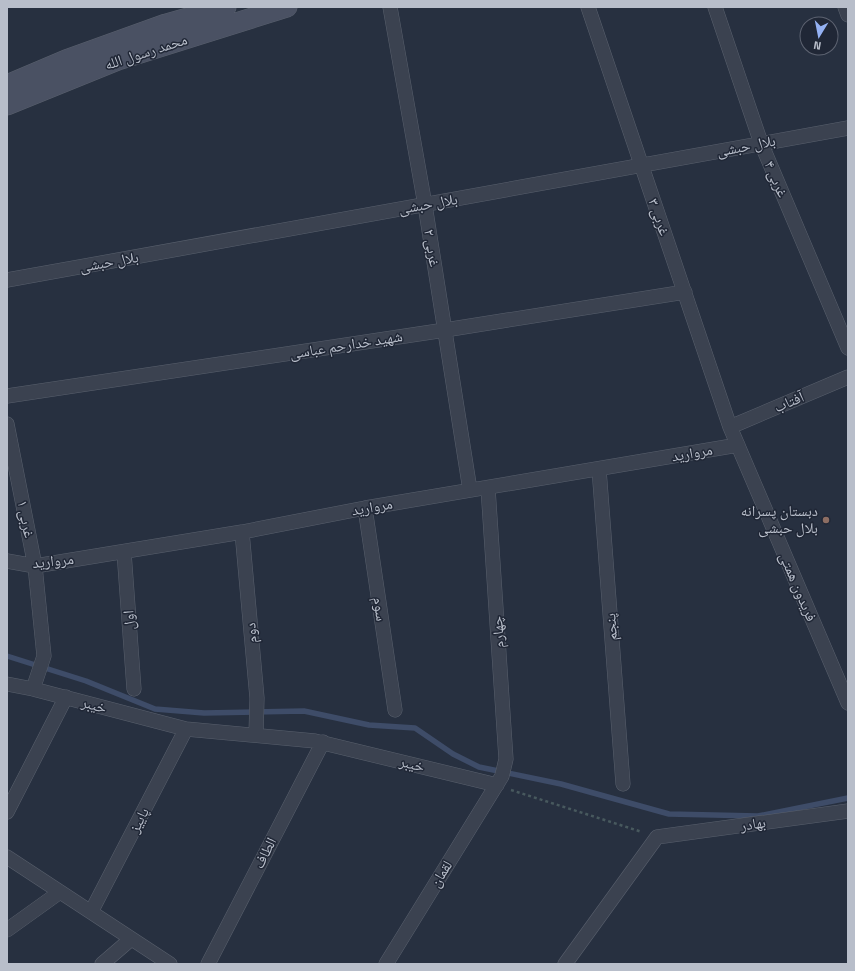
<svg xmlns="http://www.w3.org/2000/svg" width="855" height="971" font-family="'Titillium Web','Noto Naskh Arabic',sans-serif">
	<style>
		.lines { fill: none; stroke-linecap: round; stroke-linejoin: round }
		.stream { stroke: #3e4c68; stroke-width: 5.5 }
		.street-casing { stroke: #59606d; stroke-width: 15 }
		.secondary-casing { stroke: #59606d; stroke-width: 21 }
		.path { stroke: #48595e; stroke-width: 2.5; stroke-dasharray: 3 3; stroke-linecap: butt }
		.street { stroke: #3b4250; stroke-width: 14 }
		.secondary { stroke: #4a5163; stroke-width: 20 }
		.education-dot { fill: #8d6e63; stroke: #202736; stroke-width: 1.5 }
		.labels { text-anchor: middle; stroke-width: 3; stroke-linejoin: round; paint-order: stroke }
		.street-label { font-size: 15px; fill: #b8beca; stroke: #202736 }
		.poi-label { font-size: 15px; fill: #b8beca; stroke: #202736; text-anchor: end }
	</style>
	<rect width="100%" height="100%" fill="#273040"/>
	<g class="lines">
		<path class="stream" d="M7,656L86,681L155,709L204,713L304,711L369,725L415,728L453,754L479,767L561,784L669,814L758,816L848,798"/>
		<defs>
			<path id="street" d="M390,7L425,205L470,490
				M588,7L730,427L848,703
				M715,7L761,143L848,348
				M845,7L848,15
				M7,280L848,128
				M7,396L445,330L685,292
				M7,424L35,566L44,656L33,689
				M730,427L848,377
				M599,469L623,784
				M365,508L395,710
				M242,532L257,698L256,735
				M124,552L134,689
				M7,561L35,566L242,532L365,508L738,445
				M7,684L33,689L186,729L315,741L497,785
				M7,812L66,697
				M7,857L170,964
				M91,912L186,729
				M7,930L60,892
				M102,964L131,939
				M208,964L323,742
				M386,964L502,776L506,759L488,488
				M565,964L657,837L848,811"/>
			<path id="secondary" d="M7,85L66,60L166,24L226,7
				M7,105L118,60L287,7"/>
		</defs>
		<use href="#street" class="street-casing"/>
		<use href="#secondary" class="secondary-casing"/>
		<path class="path" d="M511,790L642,832"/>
		<use href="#street" class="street"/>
		<use href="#secondary" class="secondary"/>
	</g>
	<circle class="education-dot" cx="826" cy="520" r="4"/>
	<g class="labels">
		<g class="street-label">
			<text transform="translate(146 52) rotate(-18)" y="5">محمد رسول الله</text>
			<text transform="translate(746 146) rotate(-11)" y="5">بلال حبشی</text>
			<text transform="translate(776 179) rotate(67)" y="5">۴ غربی</text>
			<text transform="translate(428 204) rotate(-10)" y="5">بلال حبشی</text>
			<text transform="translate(659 217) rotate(71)" y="5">۳ غربی</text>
			<text transform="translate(432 248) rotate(81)" y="5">۲ غربی</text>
			<text transform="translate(109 262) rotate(-10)" y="5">بلال حبشی</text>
			<text transform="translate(346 345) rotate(-9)" y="5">شهید خدارحم عباسی</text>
			<text transform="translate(789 402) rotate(-23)" y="5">آفتاب</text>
			<text transform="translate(692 453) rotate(-10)" y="5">مروارید</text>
			<text transform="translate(372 507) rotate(-10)" y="5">مروارید</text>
			<text transform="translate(26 519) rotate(79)" y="5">۱ غربی</text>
			<text transform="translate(53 561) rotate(-6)" y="5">مروارید</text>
			<text transform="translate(798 587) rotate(67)" y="5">فریدون همتی</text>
			<text transform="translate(380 609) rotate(82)" y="5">سوم</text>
			<text transform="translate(129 620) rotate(-94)" y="5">اول</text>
			<text transform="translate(611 627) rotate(-94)" y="5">پنجم</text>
			<text transform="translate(498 632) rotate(-94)" y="5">چهارم</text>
			<text transform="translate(251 633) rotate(-95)" y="5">دوم</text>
			<text transform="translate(94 705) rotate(15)" y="5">خیبر</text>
			<text transform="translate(412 764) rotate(14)" y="5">خیبر</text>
			<text transform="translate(139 820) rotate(-63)" y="5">پاییز</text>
			<text transform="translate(753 824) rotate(-8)" y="5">بهادر</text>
			<text transform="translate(265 853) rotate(-63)" y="5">الطاف</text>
			<text transform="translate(441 874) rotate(-58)" y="5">لقمان</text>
		</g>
		<g class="poi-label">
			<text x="818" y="516">دبستان پسرانه<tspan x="818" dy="17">بلال حبشی</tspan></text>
		</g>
	</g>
	<rect width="855" height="971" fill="none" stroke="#b8beca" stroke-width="16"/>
	<g transform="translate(819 36) rotate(190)"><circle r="19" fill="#202736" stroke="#5d6371"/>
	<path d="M0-3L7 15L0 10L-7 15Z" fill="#94b1f3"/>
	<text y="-6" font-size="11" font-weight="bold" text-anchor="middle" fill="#b8beca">N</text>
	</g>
</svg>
